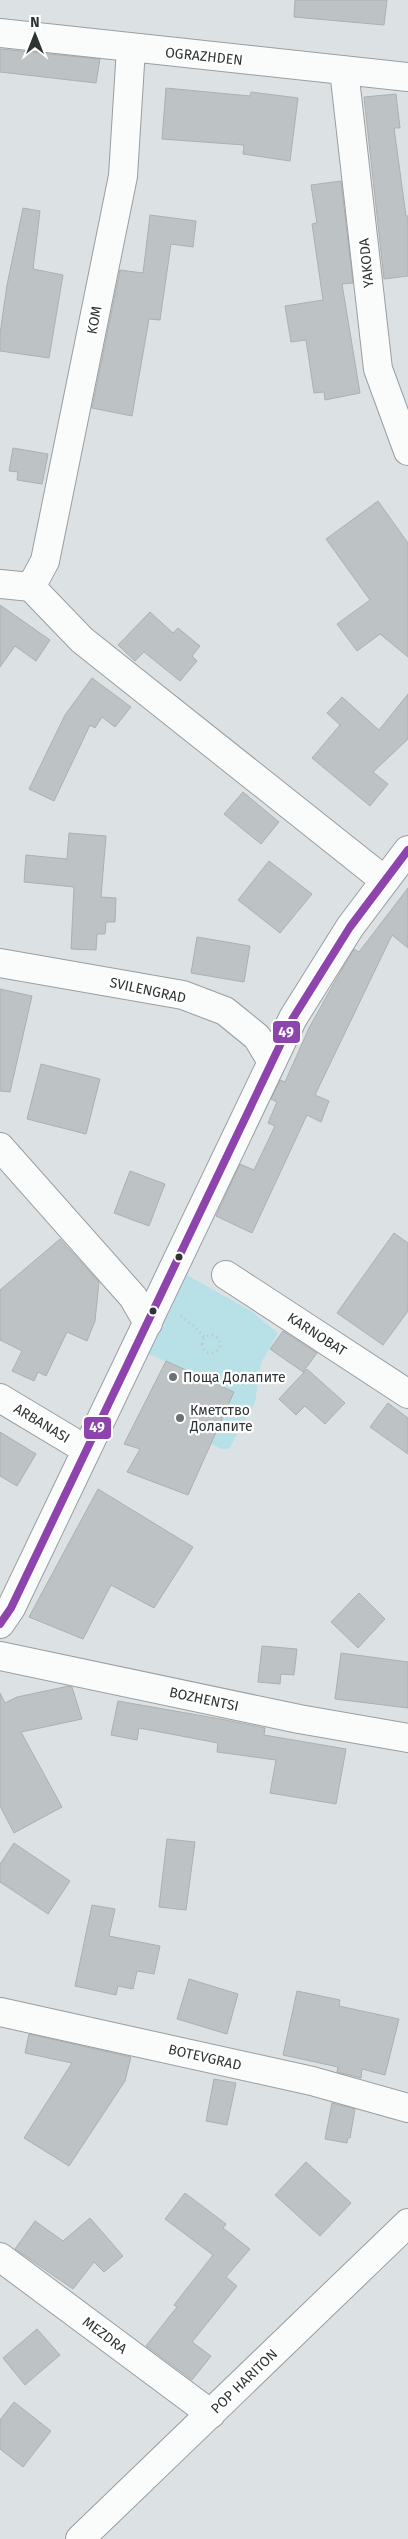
<svg xmlns="http://www.w3.org/2000/svg" width="408" height="2539" font-family="'Fira Sans',sans-serif">
	<style>
		.green { fill: #b8e1e7 }
		.building { fill: #bdc2c4; stroke: #acb0b1 }
		.lines { fill: none; stroke-linecap: round; stroke-linejoin: round }
		.minor-casing { stroke: #999ea0; stroke-width: 30 }
		.path { stroke: #bfc2c3; stroke-width: 3; stroke-dasharray: 1 4; stroke-linecap: butt }
		.minor { stroke: #fafbfb; stroke-width: 28 }
		.bus-1-casing { stroke: #fff; stroke-width: 11 }
		.bus-1 { stroke: #8e44ad; stroke-width: 8 }
		.bus-dot { fill: #2e3434; stroke: #fff; stroke-width: 2 }
		.poi-dot { fill: #6b7172; stroke: #fff; stroke-width: 2 }
		.labels { text-anchor: middle; stroke-width: 4.5; stroke-linejoin: round; paint-order: stroke }
		.street-label { font-size: 14px; fill: #2e3434; stroke: #fff }
		.poi-label { font-size: 14px; fill: #2e3434; stroke: #fff; text-anchor: start }
		.line-badge { stroke: #fff; stroke-width: 2 }
		.badge-label { font-size: 14px; text-anchor: middle; font-weight: bold; fill: #fff }
	</style>
	<rect width="100%" height="100%" fill="#dce2e4"/>
	<path class="green" d="M187,1275L251,1311L278,1333L261,1363L255,1403L229,1449H221L211,1444L234,1392L149,1354Z"/>
	<path class="building" d="M295,0H387L384,25L294,17Z
		M0,49L100,59L96,83L0,72Z
		M166,88L250,96L251,92L298,98L290,161L243,154L244,145L162,139Z
		M396,94L400,128H394L406,216H408V276L384,279L364,97Z
		M341,181L353,283L342,284L360,393L325,400L324,392L314,393L306,340L291,342L285,306L323,300L312,224L317,223L311,185Z
		M23,208L40,211L33,269L63,275L49,358L0,351V334L7,285Z
		M150,215L196,221L193,247L171,244L160,320L149,319L132,416L92,408L120,270L143,273Z
		M13,448L48,454L42,484L17,480L18,472L9,471Z
		M378,501L408,543V657L380,634L357,651L337,624L370,600L326,539Z
		M0,605L50,640L36,661L15,646L0,667Z
		M150,612L173,633L178,628L200,646L192,656L197,661L180,681L144,652L135,661L118,645Z
		M92,678L131,707L115,727L102,717L95,728L90,725L54,801L29,789L65,715Z
		M408,694V739L373,772L388,784L370,806L312,758L340,725L327,713L342,697L379,730Z
		M243,792L279,822L261,844L224,814Z
		M69,833L106,836L101,897L116,898L115,922H106L105,934H97L96,950L71,949L74,887L24,882L26,855L67,859Z
		M269,861L312,894L280,933L238,900Z
		M408,888V948L392,935L315,1095L329,1101L321,1122L307,1115L252,1233L216,1216L240,1164L254,1170L275,1126L268,1123L277,1102L271,1099L280,1080L285,1082L309,1028L334,983L354,949L359,952Z
		M197,937L250,946L244,982L191,973Z
		M0,989L32,996L10,1092L0,1091Z
		M41,1064L100,1079L86,1134L27,1119Z
		M130,1171L165,1184L149,1226L114,1213Z
		M394,1233L408,1243V1311L383,1345L337,1313Z
		M60,1239L99,1282L95,1321L87,1341L67,1332L46,1376L38,1372L34,1381L12,1371L22,1351L0,1340V1290Z
		M283,1331L317,1353L303,1372L270,1349Z
		M166,1361L234,1392L188,1495L127,1472L140,1449L124,1444Z
		M307,1369L345,1403L325,1424L305,1406L296,1415L279,1399Z
		M388,1403L408,1418V1454L370,1427Z
		M0,1432L36,1454L17,1486L0,1476Z
		M98,1489L193,1547L154,1608L111,1585L83,1639L29,1617Z
		M359,1593L385,1619L358,1648L331,1622Z
		M262,1646L297,1649L294,1675L281,1674L280,1684L258,1682Z
		M341,1653L408,1662V1708L335,1699Z
		M69,1686L72,1687L82,1719L21,1732L62,1807L14,1833L0,1806V1693L5,1703L17,1697Z
		M118,1701L226,1720L265,1728L264,1735L346,1749L336,1804L270,1793L276,1760L217,1752L218,1743L139,1728L137,1740L111,1735Z
		M167,1839L195,1842L186,1910L159,1907Z
		M14,1843L70,1881L48,1914L0,1882V1864Z
		M92,1905L115,1909L109,1936L160,1946L154,1974L137,1971L133,1989L118,1986L116,1995L75,1986Z
		M189,1979L238,1994L227,2034L177,2019Z
		M297,1991L340,2000L339,2006L399,2019L385,2075L362,2069L361,2078L337,2072L338,2067L283,2055Z
		M29,2034L131,2057L125,2081L69,2166L24,2138L72,2063L25,2053Z
		M214,2079L236,2083L227,2125L206,2121Z
		M332,2103L355,2109L350,2138H348L347,2143L325,2139Z
		M306,2162L351,2203L320,2236L275,2195Z
		M185,2193L226,2224L223,2228L250,2249L226,2277L237,2286L192,2342L211,2356L192,2380L146,2346L177,2307L174,2305L213,2255L165,2219Z
		M90,2218L123,2256L104,2272L94,2262L73,2289L15,2249L35,2221L63,2241Z
		M37,2329L60,2355L25,2385L3,2358Z
		M14,2402L51,2431L23,2467L0,2449V2420Z"/>
	<g class="lines">
		<defs>
			<path id="minor" d="M0,33L408,77
				M344,70L378,369L408,451
				M0,584L31,587
				M31,587L45,561L123,176L131,48
				M31,587L82,640L384,880
				M0,963L183,995L225,1011L257,1037L272,1062
				M0,1147L133,1297L148,1323
				M226,1275L408,1394
				M0,1398L85,1449
				M0,1624L11,1608L293,1018L350,927L408,850
				M0,1656L299,1719L408,1738
				M0,2012L312,2081L408,2108
				M0,2257L211,2414
				M80,2539L408,2223"/>
		</defs>
		<use href="#minor" class="minor-casing"/>
		<path class="path" d="M181,1316L194,1326L204,1337
			M202 1344a9 9 0 1 1 18 0a9 9 0 1 1-18 0Z"/>
		<use href="#minor" class="minor"/>
		<defs>
			<path id="bus-1" d="M0,1624L11,1608L293,1018L350,927L408,850"/>
		</defs>
		<use href="#bus-1" class="bus-1-casing"/>
		<use href="#bus-1" class="bus-1"/>
	</g>
	<g class="bus-dot">
		<circle cx="179" cy="1257" r="4.5"/>
		<circle cx="153" cy="1311" r="4.5"/>
	</g>
	<g class="poi-dot">
		<circle cx="173" cy="1377" r="5"/>
		<circle cx="180" cy="1418" r="5"/>
	</g>
	<g class="labels">
		<g class="street-label">
			<text transform="translate(204 56) rotate(6)" y="5">OGRAZHDEN</text>
			<text transform="translate(366 263) rotate(-96)" y="5">YAKODA</text>
			<text transform="translate(94 320) rotate(-79)" y="5">KOM</text>
			<text transform="translate(148 990) rotate(12)" y="5">SVILENGRAD</text>
			<text transform="translate(317 1334) rotate(33)" y="5">KARNOBAT</text>
			<text transform="translate(42 1423) rotate(31)" y="5">ARBANASI</text>
			<text transform="translate(204 1699) rotate(12)" y="5">BOZHENTSI</text>
			<text transform="translate(205 2057) rotate(13)" y="5">BOTEVGRAD</text>
			<text transform="translate(105 2335) rotate(37)" y="5">MEZDRA</text>
			<text transform="translate(244 2381) rotate(-44)" y="5">POP HARITON</text>
		</g>
		<g class="poi-label">
			<text x="183" y="1382">Поща Долапите</text>
			<text x="190" y="1415">Кметство<tspan x="190" dy="16">Долапите</tspan></text>
		</g>
	</g>
	<g class="line-badge">
		<rect x="272" y="1020" width="29" height="24" rx="5" fill="#8e44ad"/>
		<rect x="83" y="1416" width="29" height="24" rx="5" fill="#8e44ad"/>
	</g>
	<g class="badge-label">
		<text x="286" y="1037">49</text>
		<text x="97" y="1432">49</text>
	</g>
	<g transform="translate(35 35)" stroke="#ffffff" stroke-width="4" paint-order="stroke">
	<path d="M0-4L9 19L0 12L-9 19Z" fill="#2e3434"/>
	<text y="-8" font-size="14" font-weight="bold" text-anchor="middle" fill="#2e3434">N</text>
	</g>
</svg>
